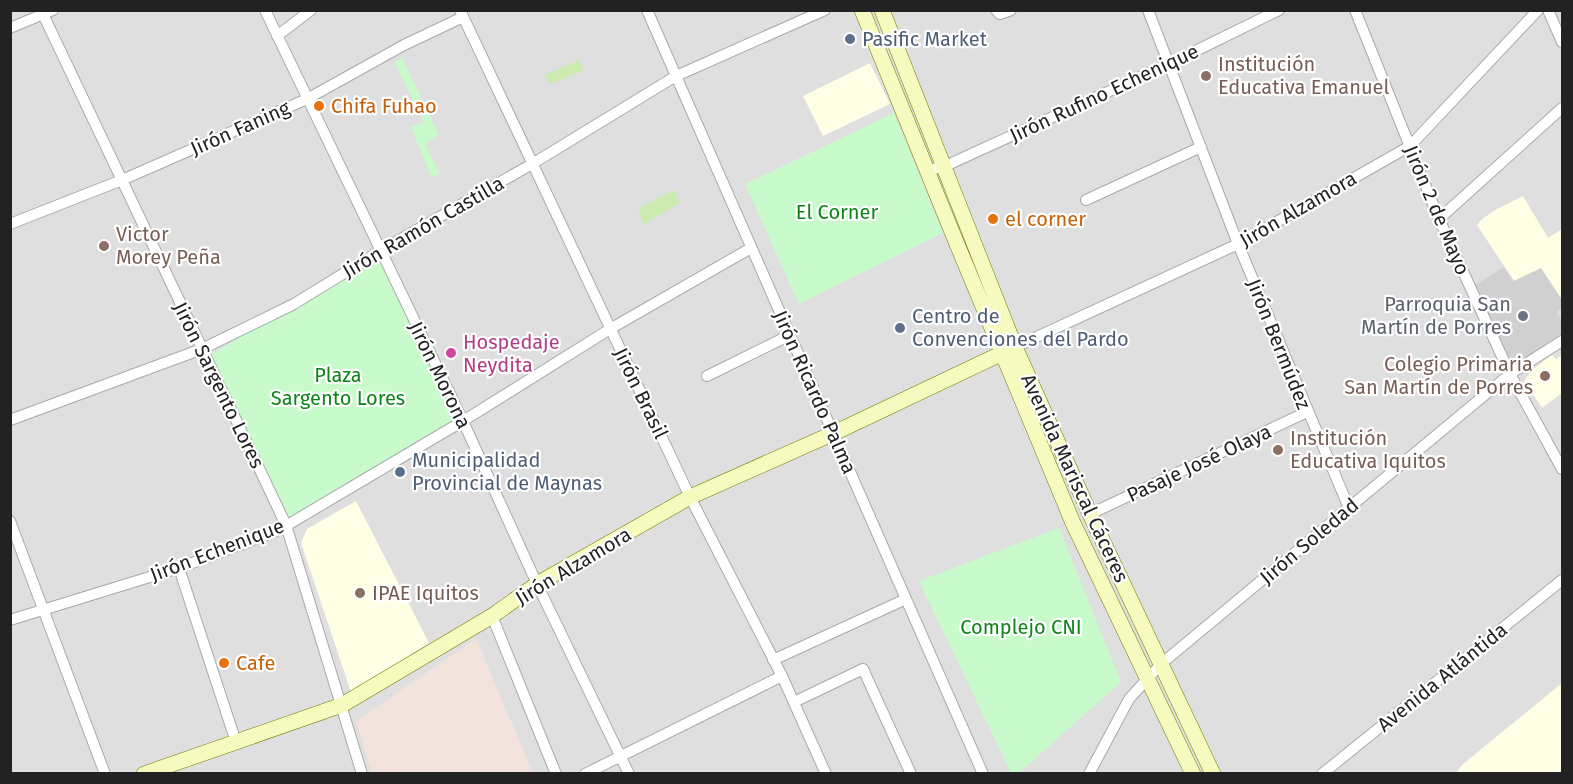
<svg xmlns="http://www.w3.org/2000/svg" width="1573" height="784" font-family="'Fira Sans',sans-serif">
	<style>
		.residential { fill: #e0dfdf }
		.education { fill: #ffffe5 }
		.religious { fill: #d0d0d0 }
		.military { fill: #f3e3dd }
		.grass { fill: #cdebb0 }
		.park { fill: #c8facc }
		.lines { fill: none; stroke-linecap: round; stroke-linejoin: round }
		.street-casing { stroke: #a9a9a9; stroke-width: 12 }
		.secondary-casing { stroke: #707d05; stroke-width: 16 }
		.street { stroke: #fff; stroke-width: 10 }
		.secondary { stroke: #f7fabf; stroke-width: 15 }
		.service-dot { fill: #5c6f8a; stroke: #fff; stroke-width: 2 }
		.education-dot { fill: #8d6e63; stroke: #fff; stroke-width: 2 }
		.food-dot { fill: #e8710a; stroke: #fff; stroke-width: 2 }
		.worship-dot { fill: #6b7280; stroke: #fff; stroke-width: 2 }
		.hotel-dot { fill: #d1479c; stroke: #fff; stroke-width: 2 }
		.labels { text-anchor: middle; stroke-width: 4.5; stroke-linejoin: round; paint-order: stroke }
		.service-label { font-size: 20px; fill: #4e5e75; stroke: #fff; text-anchor: start }
		.education-label { font-size: 20px; fill: #785e54; stroke: #fff; text-anchor: start }
		.street-label { font-size: 20px; fill: #222; stroke: #fff }
		.food-label { font-size: 20px; fill: #c56008; stroke: #fff; text-anchor: start }
		.park-label { font-size: 20px; fill: #0c8416; stroke: #fff }
		.worship-label { font-size: 20px; fill: #5b616d; stroke: #fff; text-anchor: end }
		.hotel-label { font-size: 20px; fill: #b23c85; stroke: #fff; text-anchor: start }
	</style>
	<rect width="100%" height="100%" fill="#f2efe9"/>
	<path class="residential" d="M10,11H1562V773H11Z"/>
	<path class="education" d="M870,63L890,104L823,136L803,96Z
		M1523,196L1548,238L1562,229V300L1541,268L1514,281L1477,225L1482,219L1497,209Z
		M1552,355L1556,359L1562,355V393L1542,408L1524,381L1531,371Z
		M356,501L429,643L351,692L301,543L307,529Z
		M1562,683V773H1456L1462,765Z"/>
	<path class="religious" d="M1504,267L1514,281L1541,268L1562,300V307L1557,312L1562,321V335L1512,367L1472,287Z"/>
	<path class="military" d="M476,639L533,773H372L356,721Z"/>
	<path class="grass" d="M579,60L583,71L550,84L545,75Z
		M674,190L680,203L643,225L638,209Z"/>
	<path class="park" d="M402,58L439,135L425,144L440,174L431,177L411,127L424,122L394,62Z
		M894,113L943,233L799,304L745,184Z
		M380,251L463,421L286,525L206,358Z
		M1059,528L1121,682L1019,773H1011L919,581Z"/>
	<g class="lines">
		<defs>
			<path id="street" d="M41,10L286,525L362,774
				M265,10L462,419L537,584L629,774
				M460,10L690,497L782,676L826,774
				M647,10L983,774
				M996,10L1000,14L1011,10
				M1148,10L1238,244L1349,508
				M1355,10L1439,219L1510,374L1562,469
				M1548,10L1562,42
				M10,28L53,10
				M277,36L311,10
				M927,170L943,167L1169,64L1279,10
				M1086,200L1201,147
				M1439,219L1562,108
				M10,224L122,180L307,99L404,45L463,17
				M1015,347L1238,244L1410,146L1538,10
				M707,376L790,335
				M10,420L202,349L294,304L380,251L532,164L676,76L825,10
				M1090,514L1307,412
				M10,521L105,774
				M179,568L236,742
				M492,616L556,774
				M10,620L179,568L279,530L463,421L610,329L751,248
				M773,660L906,599
				M794,702L863,669L911,774
				M585,774L782,676
				M1089,774L1129,699L1161,664L1510,374L1562,341
				M1322,774L1562,580"/>
			<path id="secondary" d="M862,10L952,232L1073,523L1193,774
				M882,10L1015,347L1090,514L1213,774
				M144,774L342,705L492,616L537,584L690,497L834,433L1015,347"/>
		</defs>
		<use href="#street" class="street-casing"/>
		<use href="#secondary" class="secondary-casing"/>
		<use href="#street" class="street"/>
		<use href="#secondary" class="secondary"/>
	</g>
	<g class="service-dot">
		<circle cx="850" cy="39" r="6"/>
		<circle cx="900" cy="328" r="6"/>
		<circle cx="400" cy="472" r="6"/>
	</g>
	<g class="education-dot">
		<circle cx="1206" cy="76" r="6"/>
		<circle cx="104" cy="246" r="6"/>
		<circle cx="1545" cy="376" r="6"/>
		<circle cx="1278" cy="450" r="6"/>
		<circle cx="360" cy="593" r="6"/>
	</g>
	<g class="food-dot">
		<circle cx="319" cy="106" r="6"/>
		<circle cx="993" cy="219" r="6"/>
		<circle cx="224" cy="663" r="6"/>
	</g>
	<circle class="worship-dot" cx="1523" cy="316" r="6"/>
	<circle class="hotel-dot" cx="451" cy="353" r="6"/>
	<g class="labels">
		<g class="service-label">
			<text x="862" y="46">Pasific Market</text>
			<text x="912" y="323">Centro de<tspan x="912" dy="23">Convenciones del Pardo</tspan></text>
			<text x="412" y="467">Municipalidad<tspan x="412" dy="23">Provincial de Maynas</tspan></text>
		</g>
		<g class="education-label">
			<text x="1218" y="71">Institución<tspan x="1218" dy="23">Educativa Emanuel</tspan></text>
			<text x="116" y="241">Victor<tspan x="116" dy="23">Morey Peña</tspan></text>
			<text x="1533" y="371" text-anchor="end">Colegio Primaria<tspan x="1533" dy="23">San Martín de Porres</tspan></text>
			<text x="1290" y="445">Institución<tspan x="1290" dy="23">Educativa Iquitos</tspan></text>
			<text x="372" y="600">IPAE Iquitos</text>
		</g>
		<g class="street-label">
			<text transform="translate(1104 93) rotate(-25)" y="7">Jirón Rufino Echenique</text>
			<text transform="translate(240 128) rotate(-24)" y="7">Jirón Faning</text>
			<text transform="translate(1298 209) rotate(-30)" y="7">Jirón Alzamora</text>
			<text transform="translate(1437 210) rotate(67)" y="7">Jirón 2 de Mayo</text>
			<text transform="translate(423 227) rotate(-30)" y="7">Jirón Ramón Castilla</text>
			<text transform="translate(1279 344) rotate(68)" y="7">Jirón Bermúdez</text>
			<text transform="translate(440 375) rotate(64)" y="7">Jirón Morona</text>
			<text transform="translate(219 385) rotate(64)" y="7">Jirón Sargento Lores</text>
			<text transform="translate(815 392) rotate(66)" y="7">Jirón Ricardo Palma</text>
			<text transform="translate(641 393) rotate(64)" y="7">Jirón Brasil</text>
			<text transform="translate(1199 463) rotate(-25)" y="7">Pasaje José Olaya</text>
			<text transform="translate(1075 478) rotate(65)" y="7">Avenida Mariscal Cáceres</text>
			<text transform="translate(1309 541) rotate(-40)" y="7">Jirón Soledad</text>
			<text transform="translate(217 550) rotate(-21)" y="7">Jirón Echenique</text>
			<text transform="translate(573 566) rotate(-31)" y="7">Jirón Alzamora</text>
			<text transform="translate(1442 677) rotate(-39)" y="7">Avenida Atlántida</text>
		</g>
		<g class="food-label">
			<text x="331" y="113">Chifa Fuhao</text>
			<text x="1005" y="226">el corner</text>
			<text x="236" y="670">Cafe</text>
		</g>
		<g class="park-label">
			<text x="837" y="219">El Corner</text>
			<text x="338" y="382">Plaza<tspan x="338" dy="23">Sargento Lores</tspan></text>
			<text x="1021" y="634">Complejo CNI</text>
		</g>
		<g class="worship-label">
			<text x="1511" y="311">Parroquia San<tspan x="1511" dy="23">Martín de Porres</tspan></text>
		</g>
		<g class="hotel-label">
			<text x="463" y="349">Hospedaje<tspan x="463" dy="23">Neydita</tspan></text>
		</g>
	</g>
	<rect width="1573" height="784" fill="none" stroke="#222222" stroke-width="24"/>
</svg>
